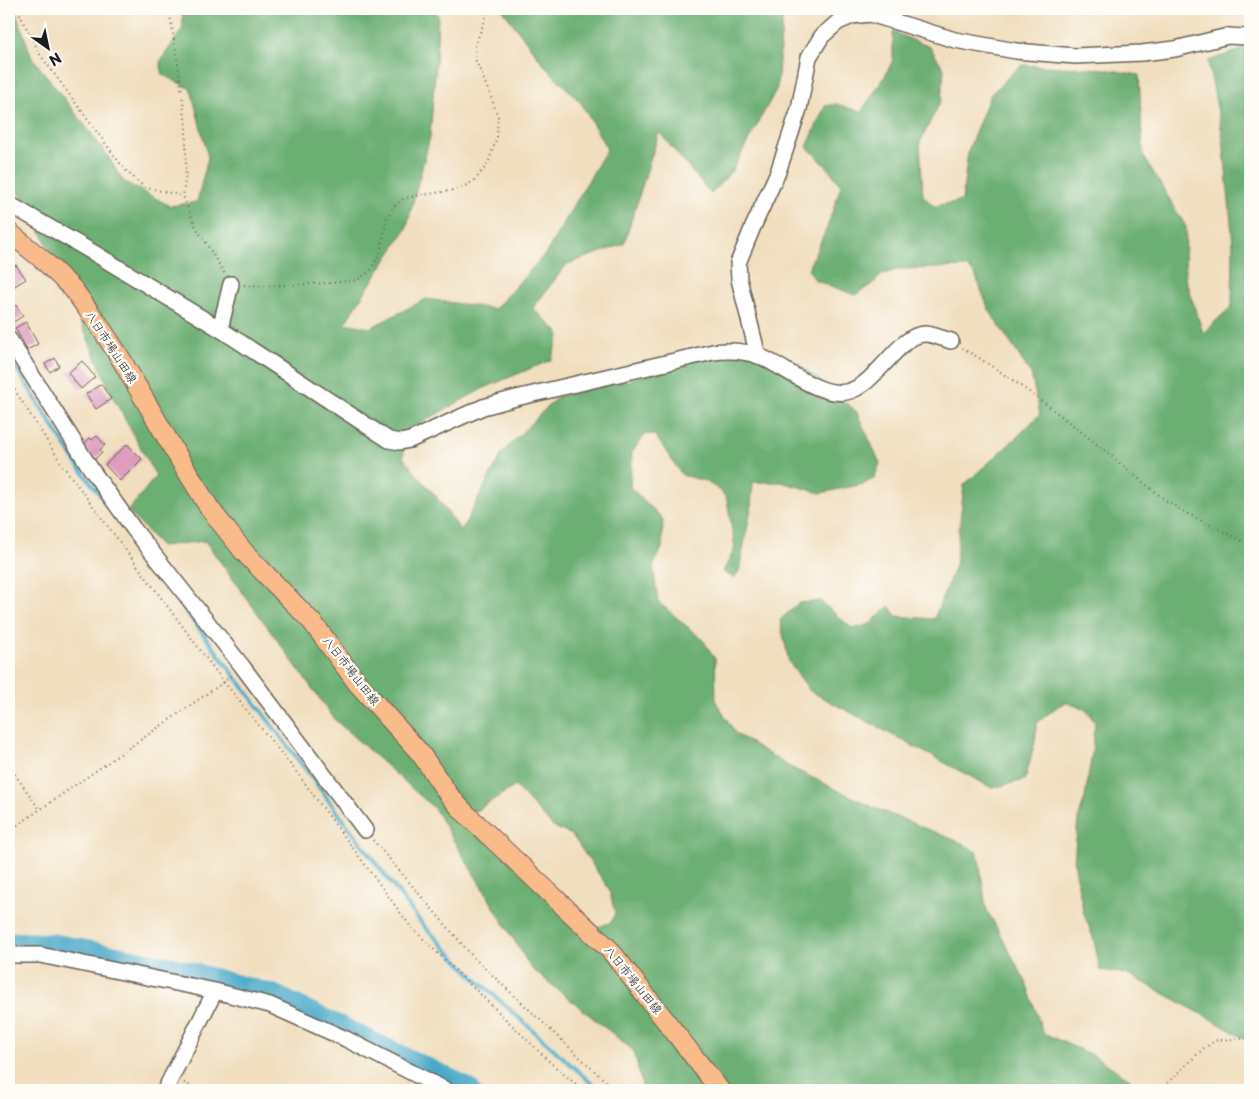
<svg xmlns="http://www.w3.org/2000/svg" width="1259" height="1099" font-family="'Playpen Sans','Klee One',sans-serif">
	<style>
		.forest { fill: #6caf73; stroke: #446648; fill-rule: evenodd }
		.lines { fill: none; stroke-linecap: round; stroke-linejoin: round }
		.stream { stroke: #49a9c8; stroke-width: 4 }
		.river { stroke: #49a9c8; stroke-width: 21 }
		.building { fill: #de9cbf }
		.minor-casing { stroke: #676055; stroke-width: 18 }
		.major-casing { stroke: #676055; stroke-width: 21 }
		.path { stroke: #676055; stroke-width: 2; stroke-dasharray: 1 4; stroke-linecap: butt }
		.minor { stroke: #fff; stroke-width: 15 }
		.major { stroke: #fabb8b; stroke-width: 19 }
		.labels { text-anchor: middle; stroke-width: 4.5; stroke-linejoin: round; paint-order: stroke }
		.street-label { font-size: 12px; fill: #1c1c1c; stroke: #fdfcf7 }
	</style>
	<rect width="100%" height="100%" fill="#fdfcf7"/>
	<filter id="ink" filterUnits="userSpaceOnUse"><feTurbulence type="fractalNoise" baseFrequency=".02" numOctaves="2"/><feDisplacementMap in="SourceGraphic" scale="10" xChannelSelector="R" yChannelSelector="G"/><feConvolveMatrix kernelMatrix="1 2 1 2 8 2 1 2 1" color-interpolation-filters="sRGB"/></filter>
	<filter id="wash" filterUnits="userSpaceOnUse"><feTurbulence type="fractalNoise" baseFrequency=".0096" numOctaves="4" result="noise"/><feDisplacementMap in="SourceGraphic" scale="20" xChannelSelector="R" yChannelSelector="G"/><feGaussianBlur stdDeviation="1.12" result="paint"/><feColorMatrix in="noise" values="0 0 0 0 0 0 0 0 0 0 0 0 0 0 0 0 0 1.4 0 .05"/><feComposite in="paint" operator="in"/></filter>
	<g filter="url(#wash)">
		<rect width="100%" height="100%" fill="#f1debe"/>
		<path class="forest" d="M9,9H15L31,56L104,150L123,181L170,206L197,202L208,157L191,89L163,75L160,62L183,28L182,9H433L438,15L436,61L430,137L406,229L345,323L370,328L426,299L495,309L546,253L607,149L581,103L544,65L502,9H783L777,88L733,169L711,194L659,132L624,244L567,264L533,308L560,334L551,360L484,388L408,430L403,457L416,474L435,495L461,531L503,452L557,397L629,380L734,346L799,364L856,411L880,463L874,479L863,484L821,493L781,482H753L751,508L739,571L734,578L723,572L735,548L727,499L721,491L705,481L682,475L655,435L646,434L632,452L630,487L663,519L662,548L653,566L658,602L703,640L715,659L716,702L736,734L790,767L877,809L962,843L978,853L986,908L1026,982L1043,1033L1092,1055L1130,1079L1137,1090H643L634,1051L531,968L434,808L336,721L205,541L161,546L128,511L156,476L114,399L30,206L9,182ZM515,786L553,827L572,835L609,889L615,912L612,922L598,927L466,817Z
			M893,32L930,47L944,69L941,100L920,142L923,196L934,206L962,201L968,151L990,95L1021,65L1105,69L1139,75L1143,155L1186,227L1185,278L1203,333L1232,306L1233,244L1223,138L1208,61L1250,47V1042L1220,1024L1128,974L1100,970L1094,940L1083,911L1074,861L1078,819L1085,798L1092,753L1095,722L1086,710L1066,702L1058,706L1037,723L1035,742L1025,780L992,788L810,691L789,662L780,620L799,603L820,601L853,629L870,624L889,606L896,616L934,619L955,566L964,485L1016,438L1040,414L1031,374L989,310L975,274L967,267L900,269L883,274L872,284L855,295L815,280L808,269L827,228L841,186L829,169L807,147L825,106L836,104L861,112L884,78L893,60Z"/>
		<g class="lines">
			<path class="stream" d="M9,357L77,464L119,521
				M133,541L422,924L476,979L599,1090"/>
			<path class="river" d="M9,942L54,944L170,967L274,995L454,1081L470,1090"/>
		</g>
		<g id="blocks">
			<path class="building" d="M16,265L26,279L10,289L9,271Z
				M16,305L23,316L9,325V310Z
				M26,322L38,344L27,350L15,328Z
				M55,358L59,366L50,372L45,364Z
				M82,361L95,377L81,389L68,373Z
				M101,384L111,399L96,409L86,394Z
				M97,436L105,445L100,450L102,452L95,459L82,446L90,438L92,440Z
				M127,444L142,459L120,481L105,465Z"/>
		</g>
	</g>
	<g filter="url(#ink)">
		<use href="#blocks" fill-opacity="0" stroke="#676055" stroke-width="1"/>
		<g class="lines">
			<defs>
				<path id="minor" d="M9,204L94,253L220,329L389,440L400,442L410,440L483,407L516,398L713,352C728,350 745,351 759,356C784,366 818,397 846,392C877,386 898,334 925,334C932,334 944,339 951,341
					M220,329L231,284
					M9,339L91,469L133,528L242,666L365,830
					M758,356L739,279L738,263L752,229L778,172L799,109L809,57L822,36L838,22L852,16L870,14L955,40L1016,51L1075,56L1142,53L1175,49L1228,36L1246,37L1250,39
					M9,955H40L215,991L270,1005L346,1039L446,1090
					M165,1090L215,991"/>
				<path id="major" d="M9,232L43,260L73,289L99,325L121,359L171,445L210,509L244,552L313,623L358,684L421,754L448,794L462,810L610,950L720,1090"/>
			</defs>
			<use href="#minor" class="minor-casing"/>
			<use href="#major" class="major-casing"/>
			<path class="path" d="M18,9L21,17L41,56L125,170L144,187L183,196
				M169,9L179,70L186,126V172L183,196L196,227L225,274
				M244,285L266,286L331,283L357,280L370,271L380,253L387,218L393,207L405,198L459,189L474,181L488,164L497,137L498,117L491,97L476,61L475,46L489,9
				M962,348C1035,390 1099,447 1164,499L1184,512L1250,545
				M9,381L63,466L224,682L298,774L411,927L553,1065L583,1090
				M9,766L40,810
				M9,831L224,682L232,675
				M373,840L474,958L615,1090
				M184,1083L200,1090
				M1160,1090L1204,1048L1217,1040L1250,1038"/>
			<use href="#minor" class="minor"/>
			<use href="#major" class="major"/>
		</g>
	</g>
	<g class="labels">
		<g class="street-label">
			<text transform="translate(111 347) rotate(57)" y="4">八日市場山田線</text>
			<text transform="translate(351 671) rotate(52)" y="4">八日市場山田線</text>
			<text transform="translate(633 980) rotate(51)" y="4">八日市場山田線</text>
		</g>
	</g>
	<rect width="1259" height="1099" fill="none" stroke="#fdfcf7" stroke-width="30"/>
	<g transform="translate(48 48) rotate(147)" stroke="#fdfcf7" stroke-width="4" paint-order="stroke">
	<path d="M0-4L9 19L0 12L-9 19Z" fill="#1c1c1c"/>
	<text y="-8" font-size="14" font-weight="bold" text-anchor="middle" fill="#1c1c1c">N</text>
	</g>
</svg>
